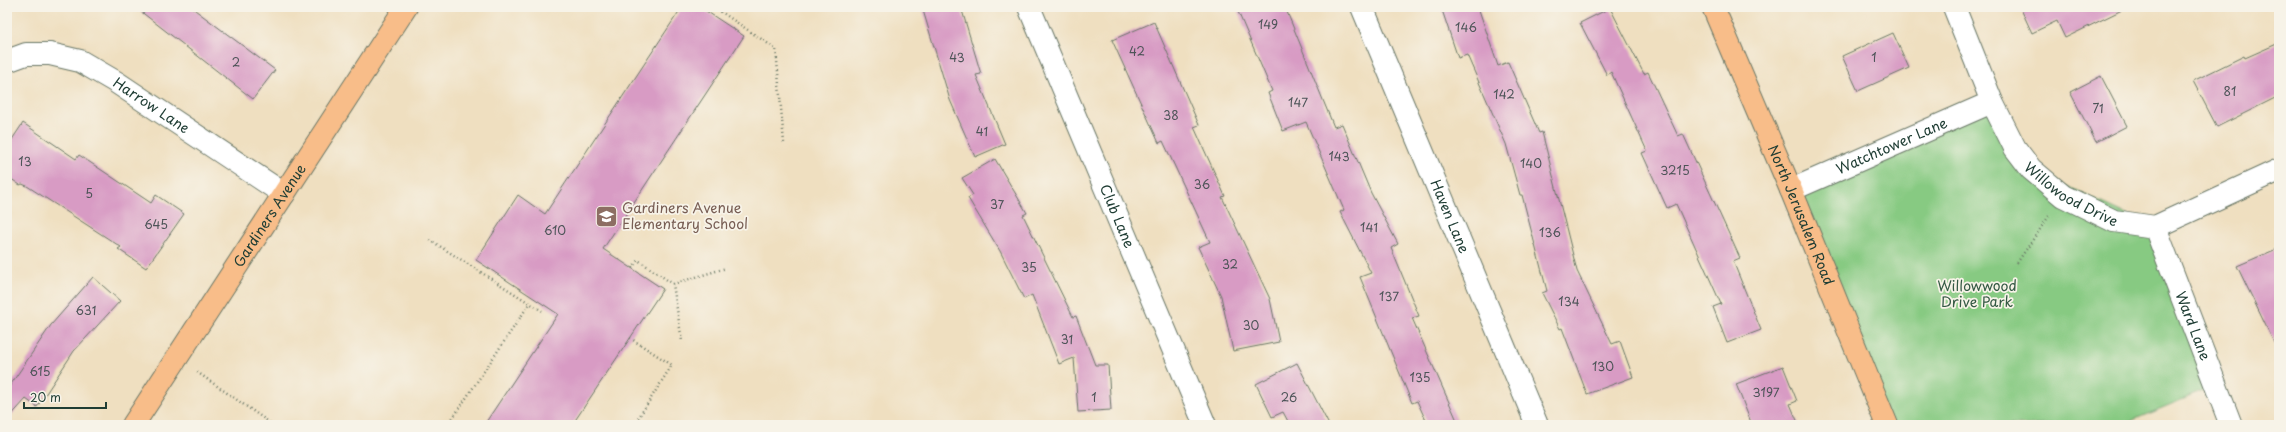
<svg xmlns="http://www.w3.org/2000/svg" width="2286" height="432" font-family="'Playpen Sans',sans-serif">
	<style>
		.green { fill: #87ca82; stroke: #53845b }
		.building { fill: #d89bc4 }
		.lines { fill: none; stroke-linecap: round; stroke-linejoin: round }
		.minor-casing { stroke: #687665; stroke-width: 24 }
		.major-casing { stroke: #687665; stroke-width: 24 }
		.path { stroke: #687665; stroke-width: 2.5; stroke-dasharray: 1 3; stroke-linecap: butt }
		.minor { stroke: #fff; stroke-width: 22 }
		.major { stroke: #f8bd89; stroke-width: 22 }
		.labels { text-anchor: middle; stroke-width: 3.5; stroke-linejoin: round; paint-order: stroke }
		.number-label { font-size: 12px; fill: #4d5458 }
		.street-label { font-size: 14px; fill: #1f3d34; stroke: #f7f3e8 }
		.education-label { font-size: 14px; fill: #785e54; stroke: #f7f3e8; text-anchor: start }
		.park-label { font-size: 14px; fill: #345944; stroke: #f7f3e8 }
	</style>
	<rect width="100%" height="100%" fill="#f7f3e8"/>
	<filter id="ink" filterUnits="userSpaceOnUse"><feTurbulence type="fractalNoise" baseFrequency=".025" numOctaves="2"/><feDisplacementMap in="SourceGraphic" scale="8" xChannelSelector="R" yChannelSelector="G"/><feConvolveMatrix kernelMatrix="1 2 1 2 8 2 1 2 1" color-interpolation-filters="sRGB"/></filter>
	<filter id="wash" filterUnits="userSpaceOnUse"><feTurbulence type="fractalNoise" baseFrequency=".012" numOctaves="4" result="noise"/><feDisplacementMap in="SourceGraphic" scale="16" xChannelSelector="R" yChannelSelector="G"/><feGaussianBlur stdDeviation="0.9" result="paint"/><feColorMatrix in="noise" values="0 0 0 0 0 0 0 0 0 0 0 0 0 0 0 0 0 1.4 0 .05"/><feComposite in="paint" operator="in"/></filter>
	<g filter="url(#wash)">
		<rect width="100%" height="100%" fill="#efdfc0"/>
		<path class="green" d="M1989,102L2029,169L2155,228L2215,386L2121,425H1891L1794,190Z"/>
		<g id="blocks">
			<path class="building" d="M135,7H191L275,70L253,99Z
				M682,7H700L744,36L603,249L663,289L572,425H484L558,314L476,260L518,195L545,214Z
				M922,7H961L981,74L976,75L1005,144L975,157L950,100Z
				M1236,7H1285L1334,127L1342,124L1371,193L1398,244L1391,248L1419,316L1412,318L1459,425H1428L1417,401L1412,403L1360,277L1371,273L1340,212L1344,210L1306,122L1283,131L1268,93L1272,91Z
				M1441,7H1478L1498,66L1508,62L1539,133L1542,132L1577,271L1612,344L1620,341L1633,377L1587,394L1562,328L1560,329L1542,293L1547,291L1522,195H1520L1506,144L1467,55L1458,58Z
				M2020,7H2128L2065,38L2057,21L2032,33Z
				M1610,8L1644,74L1648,72L1678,136L1683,134L1740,258L1733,261L1761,330L1727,343L1713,307L1721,304L1676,204L1667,208L1642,153L1647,151L1611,72L1607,75L1580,23Z
				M1154,22L1199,125L1194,127L1225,196L1222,197L1270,299L1279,342L1233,351L1221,296L1198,247L1210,242L1163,141L1159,143L1112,40Z
				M1893,33L1909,68L1858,91L1842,56Z
				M2279,43V96L2217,127L2193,81L2244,56L2245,58Z
				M2101,76L2127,126L2096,142L2070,92Z
				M23,123L76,159L79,155L151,203L156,195L184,214L146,268L118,249L121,247L27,186L22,184L20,185L7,176V147Z
				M995,159L1027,213L1023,215L1073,317L1076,316L1095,365H1108L1111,410L1078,412L1074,358L1059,364L1032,295L1024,299L1000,251L968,198L973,195L962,178Z
				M2279,248V353L2237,266Z
				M93,277L120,301L74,351L37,407L26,399L7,420V390L51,325Z
				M1297,363L1329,425H1290L1283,412L1272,417L1256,384Z
				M1783,366L1797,401L1790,404L1799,425H1752L1736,384Z"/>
		</g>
	</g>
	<g filter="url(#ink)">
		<use href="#blocks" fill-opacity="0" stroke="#687665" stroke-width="1"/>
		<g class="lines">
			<defs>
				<g id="minor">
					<path id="s1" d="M1029,7L1205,425"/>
					<path id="s2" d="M1362,7L1537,425"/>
					<path id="s3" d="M1954,7L1992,102L2015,148L2031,169L2063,196L2114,221L2155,227L2279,170"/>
					<path id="s4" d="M7,61L26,54H50L80,61L116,82L284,194"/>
					<path id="s5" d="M1791,190L1992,102"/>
					<path id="s6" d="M2155,227L2231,425"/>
				</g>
				<g id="major">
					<path id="s7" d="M1713,7L1791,190L1887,425"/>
					<path id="s8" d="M133,425L406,7"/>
				</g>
			</defs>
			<use href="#minor" class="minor-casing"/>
			<use href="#major" class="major-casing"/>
			<path class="path" d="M714,7L776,49L784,143
				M430,240L542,311
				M2017,263L2049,216
				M632,268L638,260L673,284L682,341
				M673,284L726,268
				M630,338L672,365L634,425
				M197,372L273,425
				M448,425L530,303"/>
			<use href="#minor" class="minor"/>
			<use href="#major" class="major"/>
		</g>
	</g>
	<defs>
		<symbol id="school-square" viewBox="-11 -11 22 22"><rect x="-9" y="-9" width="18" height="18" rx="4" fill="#8d6e63" stroke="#f7f3e8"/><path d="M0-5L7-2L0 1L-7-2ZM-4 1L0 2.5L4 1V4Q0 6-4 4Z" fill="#fff"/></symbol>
	</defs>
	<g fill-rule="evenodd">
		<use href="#school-square" x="594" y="204" width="25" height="25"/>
	</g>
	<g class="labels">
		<g class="number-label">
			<text x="1268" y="29">149</text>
			<text x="1466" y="32">146</text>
			<text x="1137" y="56">42</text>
			<text x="957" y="62">43</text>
			<text x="1874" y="62">1</text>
			<text x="236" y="67">2</text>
			<text x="2230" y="96">81</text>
			<text x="1504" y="99">142</text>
			<text x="1298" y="107">147</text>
			<text x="2098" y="113">71</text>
			<text x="1171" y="120">38</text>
			<text x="982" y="136">41</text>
			<text x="1339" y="161">143</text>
			<text x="25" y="166">13</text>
			<text x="1531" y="168">140</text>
			<text x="1675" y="175">3215</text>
			<text x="1202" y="189">36</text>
			<text x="89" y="198">5</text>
			<text x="997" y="209">37</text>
			<text x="156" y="229">645</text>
			<text x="1369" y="232">141</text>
			<text x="555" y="235">610</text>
			<text x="1550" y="237">136</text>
			<text x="1230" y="269">32</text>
			<text x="1029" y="272">35</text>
			<text x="1389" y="301">137</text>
			<text x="1569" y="306">134</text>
			<text x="86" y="315">631</text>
			<text x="1251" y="330">30</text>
			<text x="1067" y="344">31</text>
			<text x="1603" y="371">130</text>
			<text x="40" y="376">615</text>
			<text x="1420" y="382">135</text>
			<text x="1766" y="397">3197</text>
			<text x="1094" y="402">1</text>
			<text x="1289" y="402">26</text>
		</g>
		<g class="street-label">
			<text dy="5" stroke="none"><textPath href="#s4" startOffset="159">Harrow Lane</textPath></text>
			<text dy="5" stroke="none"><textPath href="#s5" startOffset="110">Watchtower Lane</textPath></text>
			<text dy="5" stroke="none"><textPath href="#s3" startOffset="228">Willowood Drive</textPath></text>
			<text dy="5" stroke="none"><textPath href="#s8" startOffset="250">Gardiners Avenue</textPath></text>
			<text dy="5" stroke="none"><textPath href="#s1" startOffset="227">Club Lane</textPath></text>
			<text dy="5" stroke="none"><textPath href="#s2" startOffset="227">Haven Lane</textPath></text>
			<text dy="5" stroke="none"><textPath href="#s7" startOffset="226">North Jerusalem Road</textPath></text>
			<text dy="5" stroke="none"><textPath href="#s6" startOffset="106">Ward Lane</textPath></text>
		</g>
		<g class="education-label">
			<text x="622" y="213">Gardiners Avenue<tspan x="622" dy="16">Elementary School</tspan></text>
		</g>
		<g class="park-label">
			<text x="1977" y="291">Willowwood<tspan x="1977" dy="16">Drive Park</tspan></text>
		</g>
	</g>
	<rect width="2286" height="432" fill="none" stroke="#f7f3e8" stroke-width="24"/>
	<path d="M24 402v6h82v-6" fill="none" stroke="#1f3d34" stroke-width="2"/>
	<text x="30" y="402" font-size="12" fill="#1f3d34" stroke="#f7f3e8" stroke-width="3" paint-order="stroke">20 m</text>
</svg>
